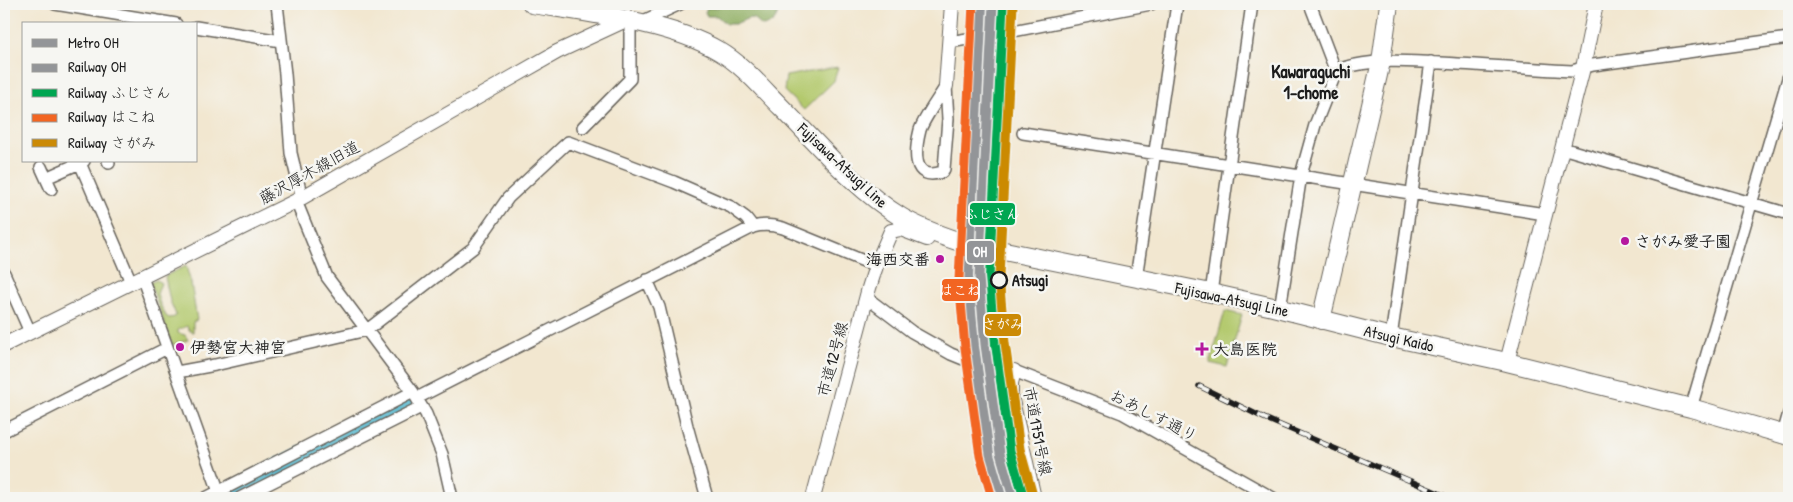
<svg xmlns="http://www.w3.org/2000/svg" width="1793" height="502" font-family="'Patrick Hand','Klee One',sans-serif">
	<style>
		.green { fill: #b3c96d; stroke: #687244 }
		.forest { fill: #8ead60; stroke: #55643e }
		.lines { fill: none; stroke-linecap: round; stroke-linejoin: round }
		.river { stroke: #53b9d2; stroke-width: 22 }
		.minor-casing { stroke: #67635b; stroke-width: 14 }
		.tertiary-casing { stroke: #67635b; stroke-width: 16 }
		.primary-casing { stroke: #67635b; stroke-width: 20 }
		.minor { stroke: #fff; stroke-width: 11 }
		.tertiary { stroke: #fff; stroke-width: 14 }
		.primary { stroke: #fff; stroke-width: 18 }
		.rail-casing { stroke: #1c1c1c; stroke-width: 5.5 }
		.rail { stroke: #f6f6f2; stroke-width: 4; stroke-dasharray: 11; stroke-linecap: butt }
		.rail-1-casing { stroke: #f6f6f2; stroke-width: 12 }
		.rail-2-casing { stroke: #f6f6f2; stroke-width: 12 }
		.rail-3-casing { stroke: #f6f6f2; stroke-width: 12 }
		.rail-4-casing { stroke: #f6f6f2; stroke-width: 12 }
		.rail-1 { stroke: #939598; stroke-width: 9 }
		.rail-2 { stroke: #00a651; stroke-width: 9 }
		.rail-3 { stroke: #f26522; stroke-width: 9 }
		.rail-4 { stroke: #cb8a06; stroke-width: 9 }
		.metro-1-casing { stroke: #f6f6f2; stroke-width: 12 }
		.metro-1 { stroke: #939598; stroke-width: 9 }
		.poi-dot { fill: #b5179e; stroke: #f6f6f2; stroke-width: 2 }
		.stop-dot { fill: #f6f6f2; stroke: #1c1c1c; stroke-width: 2.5 }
		.labels { text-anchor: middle; stroke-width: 5; stroke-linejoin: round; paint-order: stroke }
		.street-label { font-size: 16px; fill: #1c1c1c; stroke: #f6f6f2 }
		.poi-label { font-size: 16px; font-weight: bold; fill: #1c1c1c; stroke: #f6f6f2; text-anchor: start }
		.stop-label { font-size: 16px; font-weight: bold; fill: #1c1c1c; stroke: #f6f6f2; text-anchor: start }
		.neighbourhood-label { font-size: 18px; font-weight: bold; fill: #1c1c1c; stroke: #f6f6f2 }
		.line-badge { stroke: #f6f6f2; stroke-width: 2 }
		.badge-label { font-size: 14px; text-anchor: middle; font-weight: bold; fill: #fff }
	</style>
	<rect width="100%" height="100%" fill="#f6f6f2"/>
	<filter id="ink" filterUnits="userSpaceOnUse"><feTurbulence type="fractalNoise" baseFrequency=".02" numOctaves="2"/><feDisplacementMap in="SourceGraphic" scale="10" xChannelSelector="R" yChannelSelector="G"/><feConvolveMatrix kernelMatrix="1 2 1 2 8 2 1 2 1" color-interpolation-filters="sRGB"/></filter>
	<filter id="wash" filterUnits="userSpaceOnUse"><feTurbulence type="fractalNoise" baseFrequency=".0096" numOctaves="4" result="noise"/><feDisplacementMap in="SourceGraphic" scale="20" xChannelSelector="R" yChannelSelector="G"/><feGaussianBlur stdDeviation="1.12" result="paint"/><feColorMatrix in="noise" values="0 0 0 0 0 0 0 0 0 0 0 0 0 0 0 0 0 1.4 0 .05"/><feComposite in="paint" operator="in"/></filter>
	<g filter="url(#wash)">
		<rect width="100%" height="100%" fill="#f2e7d0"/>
		<path class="green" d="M838,67L834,81L804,110L784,91L786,76Z
			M186,266L191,283L197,320L193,322V332L190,331L187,326L178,330V333L185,335L188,340L172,345L150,283L156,280L161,283L157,294L160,304L166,316L169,318L175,317L176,315L170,301L165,277L167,275Z
			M1225,311L1242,315L1227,367L1210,363Z"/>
		<path class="forest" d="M719,4H774L778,13C775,22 771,25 762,26L754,19L749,18L735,24H726L717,16H707L705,12L707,8L719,7Z"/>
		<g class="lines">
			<path class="river" d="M222,498L407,404"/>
		</g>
	</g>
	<g filter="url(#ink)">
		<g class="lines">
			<defs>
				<path id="minor" d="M55,4L176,24
					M277,4L285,74L291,153L302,198
					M1310,4L1336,72
					M639,23L680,4
					M196,27L281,41
					M993,35L1151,4
					M949,42L986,36
					M946,86L948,119L944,169L942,172C911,182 915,150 920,130C924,118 939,98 946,86Z
					M583,127L630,79V21
					M1023,133L1545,214
					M1562,148L1789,214
					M108,161L109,163
					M80,163L131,282
					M41,167L51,189
					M46,178L84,161
					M296,201L327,277L413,392L426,414L442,454L452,498
					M4,273L30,332
					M142,277L219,492L223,498
					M1136,278L1177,4
					M647,280L659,307L687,426L707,498
					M1211,293L1252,4
					M867,298L912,332L951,354L973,363L1014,371L1122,413L1273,498
					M1280,309L1301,175L1315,125L1336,72L1340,69C1377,57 1419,62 1457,64C1496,66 1534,69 1572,71L1593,65L1789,38
					M1391,337L1431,62
					M177,372L215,365L367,330L473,248L508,198L568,142L674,182L731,207L746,218L753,227
					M417,398L753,227C764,224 773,225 783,228L876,266
					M1691,408L1789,75
					M4,431L167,348
					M1783,434L1789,413
					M206,498L413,392
					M240,498L421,407"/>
				<path id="tertiary" d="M946,86L952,4
					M891,231L901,229L927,239
					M4,345L296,201L557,52L626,20
					M1507,362L1583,68L1596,4
					M1014,371L1011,383V396L1034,498
					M813,498L869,288L876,266L891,231"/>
				<path id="primary" d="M532,4C588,13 670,22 719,51C743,65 761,87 781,107C818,144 855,189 901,217C919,228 939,235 960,242L1211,293L1273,307L1391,337L1507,362L1691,408L1789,436
					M1321,320L1381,62L1389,4"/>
			</defs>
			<use href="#minor" class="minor-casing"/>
			<use href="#tertiary" class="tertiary-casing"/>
			<use href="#primary" class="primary-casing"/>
			<use href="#minor" class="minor"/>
			<use href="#tertiary" class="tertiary"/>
			<use href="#primary" class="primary"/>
			<defs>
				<path id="rail" d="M1199,386L1264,418L1450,498"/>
			</defs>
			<use href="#rail" class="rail-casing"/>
			<use href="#rail" class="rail"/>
			<defs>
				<path id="rail-1" d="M983,4L969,278L975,346L990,454L1003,498"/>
				<path id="rail-2" d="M1003,5L989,277L995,344L1010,451L1023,495"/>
				<path id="rail-3" d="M973,4L959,279L965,348L980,456L992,498"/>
				<path id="rail-4" d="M1013,5L999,277L1005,343L1020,449L1032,492"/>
			</defs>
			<use href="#rail-1" class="rail-1-casing"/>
			<use href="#rail-2" class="rail-2-casing"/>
			<use href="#rail-3" class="rail-3-casing"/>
			<use href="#rail-4" class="rail-4-casing"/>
			<use href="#rail-1" class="rail-1"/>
			<use href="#rail-2" class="rail-2"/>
			<use href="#rail-3" class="rail-3"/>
			<use href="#rail-4" class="rail-4"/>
			<defs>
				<path id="metro-1" d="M993,4L979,277L985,345L1000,453L1013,498"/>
			</defs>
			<use href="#metro-1" class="metro-1-casing"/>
			<use href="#metro-1" class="metro-1"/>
		</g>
	</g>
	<g class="poi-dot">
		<circle cx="1625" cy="241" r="5"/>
		<circle cx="940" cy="259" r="5"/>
		<circle cx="180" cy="347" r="5"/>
		<path d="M1199.5 341.5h5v5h5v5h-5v5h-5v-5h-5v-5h5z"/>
	</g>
	<circle class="stop-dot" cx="999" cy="280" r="8"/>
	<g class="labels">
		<g class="street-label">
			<text transform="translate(843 165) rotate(43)" y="6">Fujisawa-Atsugi Line</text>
			<text transform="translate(309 172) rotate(-29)" y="6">藤沢厚木線旧道</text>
			<text transform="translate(1232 299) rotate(12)" y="6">Fujisawa-Atsugi Line</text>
			<text transform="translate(1399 338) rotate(13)" y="6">Atsugi Kaido</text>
			<text transform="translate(832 359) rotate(-75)" y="6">市道12号線</text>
			<text transform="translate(1154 415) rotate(27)" y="6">おあしす通り</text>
			<text transform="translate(1038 431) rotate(79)" y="6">市道1751号線</text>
		</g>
		<g class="poi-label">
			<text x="1635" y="247">さがみ愛子園</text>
			<text x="930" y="265" text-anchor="end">海西交番</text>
			<text x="190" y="353">伊勢宮大神宮</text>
			<text x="1213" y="355">大島医院</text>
		</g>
		<g class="stop-label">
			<text x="1012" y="286">Atsugi</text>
		</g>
		<g class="neighbourhood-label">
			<text x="1311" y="78">Kawaraguchi<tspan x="1311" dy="21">1-chome</tspan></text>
		</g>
	</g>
	<g class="line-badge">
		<rect x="969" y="202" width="47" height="24" rx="5" fill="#00a651"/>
		<rect x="966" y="240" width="29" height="24" rx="5" fill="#939598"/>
		<rect x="941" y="278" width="38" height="24" rx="5" fill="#f26522"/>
		<rect x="984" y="313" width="38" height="24" rx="5" fill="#cb8a06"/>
	</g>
	<g class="badge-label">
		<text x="992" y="219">ふじさん</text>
		<text x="980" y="257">OH</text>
		<text x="960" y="295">はこね</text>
		<text x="1003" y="329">さがみ</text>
	</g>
	<rect width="1793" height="502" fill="none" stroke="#f6f6f2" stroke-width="20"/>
	<rect x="22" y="22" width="175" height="140" fill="#f6f6f2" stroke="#9f9f9c"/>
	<rect x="32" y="39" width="25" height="8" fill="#939598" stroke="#9f9f9c"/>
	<text x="68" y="48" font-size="15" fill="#1c1c1c">Metro OH</text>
	<rect x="32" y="64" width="25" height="8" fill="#939598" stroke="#9f9f9c"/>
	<text x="68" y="72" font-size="15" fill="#1c1c1c">Railway OH</text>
	<rect x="32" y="89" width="25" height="8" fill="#00a651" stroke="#9f9f9c"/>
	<text x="68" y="98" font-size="15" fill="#1c1c1c">Railway ふじさん</text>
	<rect x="32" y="114" width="25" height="8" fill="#f26522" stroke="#9f9f9c"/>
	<text x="68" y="122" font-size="15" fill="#1c1c1c">Railway はこね</text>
	<rect x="32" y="139" width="25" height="8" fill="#cb8a06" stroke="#9f9f9c"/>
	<text x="68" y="148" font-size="15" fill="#1c1c1c">Railway さがみ</text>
</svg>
